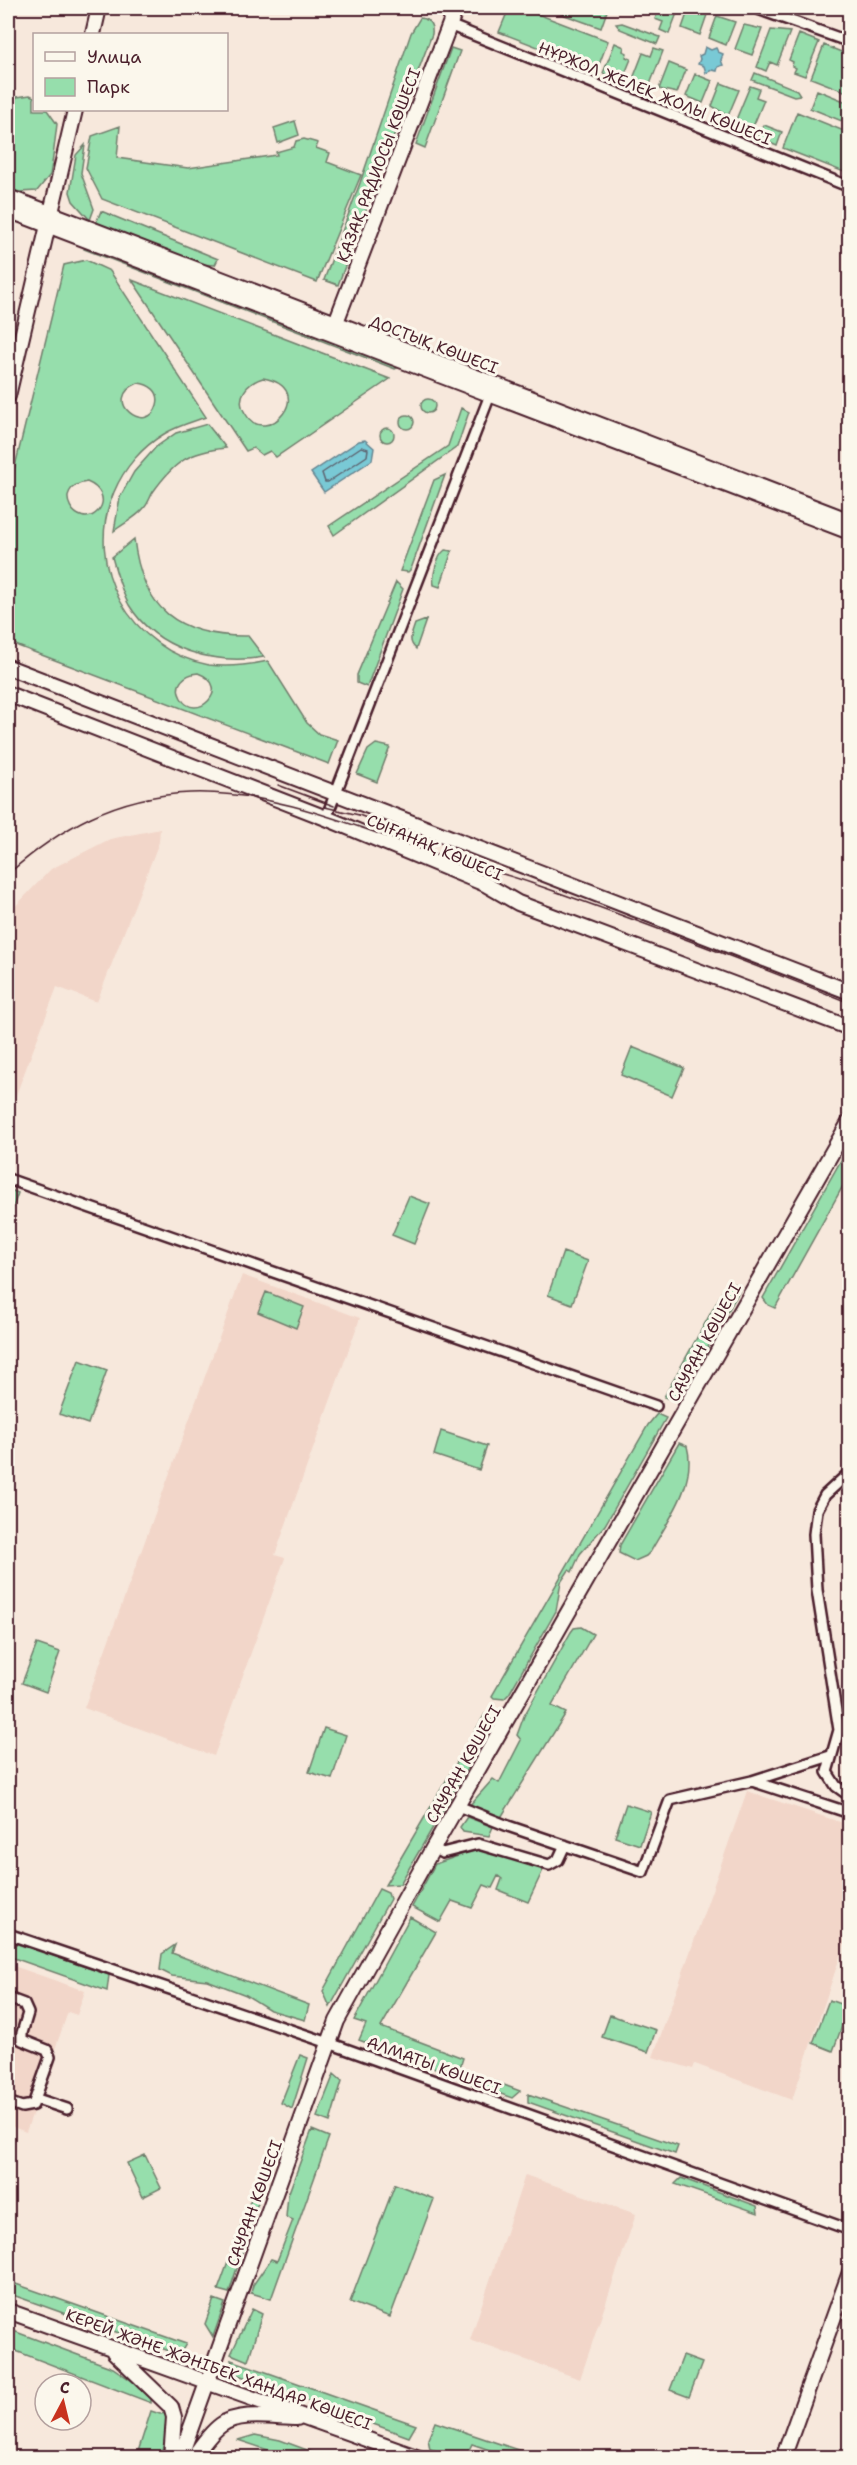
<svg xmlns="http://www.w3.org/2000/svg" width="857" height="2465" font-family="'Shantell Sans',sans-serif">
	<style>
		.built { fill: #f2d6c9 }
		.green { fill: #96deac; stroke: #707e6c; stroke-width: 1.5; fill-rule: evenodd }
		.water { fill: #79c9d5; stroke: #668591; stroke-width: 1.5 }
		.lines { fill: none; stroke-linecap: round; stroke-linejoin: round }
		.shore { stroke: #5d636f; stroke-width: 1.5 }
		.street-casing { stroke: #4a1f2b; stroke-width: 14 }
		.secondary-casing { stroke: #4a1f2b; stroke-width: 18 }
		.street { stroke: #fbf7ec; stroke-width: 9 }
		.secondary { stroke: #fbf7ec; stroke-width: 14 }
		.tram { stroke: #4a1f2b; stroke-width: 1.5 }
		.labels { text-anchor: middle; stroke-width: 6; stroke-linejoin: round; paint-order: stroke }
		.street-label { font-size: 16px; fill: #4a1f2b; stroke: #fbf7ec }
	</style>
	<rect width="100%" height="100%" fill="#f7e8dc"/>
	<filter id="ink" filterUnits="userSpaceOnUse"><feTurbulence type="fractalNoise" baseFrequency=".0167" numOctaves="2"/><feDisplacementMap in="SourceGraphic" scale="12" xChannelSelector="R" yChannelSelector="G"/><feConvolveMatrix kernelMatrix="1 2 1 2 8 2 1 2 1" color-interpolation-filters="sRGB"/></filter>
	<g filter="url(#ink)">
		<path class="built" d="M160,829L159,842L97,1002L57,987L8,1116V914L51,869L110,839Z
			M242,1275L360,1318L275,1555L285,1558L214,1756L84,1708Z
			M747,1791L849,1825V1930L792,2100L695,2064L693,2069L653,2057Z
			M8,1964L85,1991L77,2015L68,2012L26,2132L8,2125Z
			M525,2175L636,2214L580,2379L470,2340Z"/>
		<path class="green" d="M509,8H522L608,41L597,70L499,32Z
			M545,8H597L607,11L601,28Z
			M659,8H679L669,34L660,30L663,22L655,19Z
			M689,8H700L708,12L700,35L682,28Z
			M717,16L735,22L726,45L709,38Z
			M420,18C429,19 433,25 432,34L338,285L324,280L360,183L411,33Z
			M622,23L660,37L657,44L620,29L616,24Z
			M744,25L762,29L752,55L735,49Z
			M771,30L790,32L777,65L770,62L766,71L757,67Z
			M799,34L819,42L805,76L794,72L796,68L792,66L793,62L789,60Z
			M615,43L624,47L623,51L627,53L626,57L631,59L622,81L603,73Z
			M824,45L849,55V93L811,78Z
			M451,48L460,51L425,148L416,144Z
			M654,48L663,51L649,87L631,84L643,53L651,56Z
			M669,63L686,70L677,93L659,89Z
			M755,73L797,90L800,95L794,96L752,80Z
			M695,74L712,81L703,103L686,96Z
			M721,83L739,90L728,116L712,106Z
			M750,86L759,89L756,97L764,100L750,134L735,122Z
			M817,90L849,103V124L810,108Z
			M30,95L34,97V110H47L57,124L53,157L50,175L37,191L19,192L8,188V106L17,97Z
			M797,112L849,133V174L783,148Z
			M295,121L299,135L278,143L274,128Z
			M764,125L782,132L777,146L758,138Z
			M120,126L117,158L188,168L277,155L276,152L294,147L296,141L304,139L318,143L316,148L330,153L327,162L361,175L317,282L102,199L86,168L92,136Z
			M85,145L81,173L94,209L90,220L73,201L70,192L76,155Z
			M101,211L218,259L215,265L198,264L96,223Z
			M85,245L402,366L395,369L84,249Z
			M86,260L110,271L206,417C192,422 177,426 164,434C142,447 124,468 114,492C82,566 131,651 209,665C229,668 249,665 268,661L307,723L319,734L338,740L329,764L18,646L8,639V495L64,265ZM138,383C149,384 161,391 157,405C148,437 99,400 138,383ZM87,482C99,487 108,499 98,511C78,533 48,487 87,482ZM198,673C235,687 195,724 181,698C173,684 185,674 198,673Z
			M132,280L390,379L276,457L270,451L262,455L253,448L246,451ZM263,378C320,388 266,451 245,413C235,397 247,383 263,378Z
			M421 406a7 7 0 1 1 14 0a7 7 0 1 1-14 0Z
			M461,408L469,412L457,447L334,535L329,526L448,446Z
			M400 422a7 7 0 1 1 14 0a7 7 0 1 1-14 0Z
			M207,424L226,448C189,452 175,461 153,492C150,497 148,504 144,508C137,517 123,524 114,531L120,497L134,472L156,447L176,433Z
			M380 435a7 7 0 1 1 14 0a7 7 0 1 1-14 0Z
			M445,475L411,569L408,572L400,571L434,480Z
			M134,539C142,609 178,637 248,636L264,657C215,665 157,651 129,605C121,591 117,574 112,557Z
			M445,550L452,551L440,587L434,585C432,575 437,556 445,550Z
			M396,582L403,589L367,687L357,683V675Z
			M426,620L416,649C407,641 412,634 415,624Z
			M376,744L390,747L377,782L357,774L368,750Z
			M632,1047L684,1068L672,1096L621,1075Z
			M844,1155L849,1157V1175L775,1308L768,1305L763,1298Z
			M8,1189L18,1193L8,1222Z
			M409,1196L430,1204L414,1244L392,1235Z
			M563,1252L588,1261L572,1304L548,1295Z
			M728,1282L737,1285L740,1288L737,1295L678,1401L664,1397Z
			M266,1292L304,1307L296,1328L258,1312Z
			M79,1360L107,1370L88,1424L59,1414Z
			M657,1414L666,1418L605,1525L580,1554L572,1572L569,1570L561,1582L556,1611L509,1694L504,1699L494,1698L492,1696L648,1425Z
			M441,1431L487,1446L479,1470L434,1455Z
			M679,1443L687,1446C697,1483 669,1519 651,1551L646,1556L635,1561L619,1553L620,1545Z
			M581,1627L593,1634L552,1706L566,1713L500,1819L469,1806L493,1779L499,1783L521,1740L517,1735L524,1716L571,1632L574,1628Z
			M37,1644L60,1652L46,1692L22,1683Z
			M485,1714L493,1720L489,1731L400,1884L385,1885Z
			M324,1728L346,1735L332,1779L309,1772Z
			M626,1804L651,1812L640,1845L615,1837Z
			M467,1817L493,1827L489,1836L463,1832L460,1827Z
			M478,1849L544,1868L528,1902L498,1890L502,1879L498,1876L492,1888L484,1885L472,1908L452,1901L440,1922L412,1907L435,1864Z
			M379,1889L388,1893L390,1899L330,2007L323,1991Z
			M410,1917L436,1932L381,2027L463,2058L457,2077L359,2040L366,2024L354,2020Z
			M8,1940L109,1975L107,1991L8,1956Z
			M175,1945L172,1953L309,2005L305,2020L270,2010L246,1995L207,1980L172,1976L160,1970L162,1954Z
			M829,2000L849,2007L833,2051L813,2043Z
			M610,2015L656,2030L648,2052L602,2037Z
			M300,2055L308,2058L292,2109L281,2103Z
			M472,2073L520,2091L512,2098L470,2083Z
			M334,2074L342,2081L330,2122L317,2117Z
			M528,2094L678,2146L675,2154L528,2102Z
			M312,2130L329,2137L271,2299L251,2293L253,2285L271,2259L277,2261L293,2220L286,2217L288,2195Z
			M145,2155L161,2188L143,2197L127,2163Z
			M681,2178L757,2206L758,2213L675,2184Z
			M395,2184L434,2199L390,2317L350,2302Z
			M253,2193L260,2196L229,2293L218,2290Z
			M13,2283L186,2344L180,2354L172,2352L10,2294Z
			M214,2299L225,2303L213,2337L205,2324Z
			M252,2309L262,2314L248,2361L231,2354Z
			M8,2329L113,2368L151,2394V2403L8,2348Z
			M683,2356L702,2363L689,2397L670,2390Z
			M231,2360L249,2366L416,2425L409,2437L238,2375L234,2372Z
			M151,2411L160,2414L168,2413L169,2426L160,2457L136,2458Z
			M435,2422L539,2457H510L472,2444L467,2454L451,2455L430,2449L428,2439Z
			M255,2435L280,2440L326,2457H289L238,2440Z"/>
		<path class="water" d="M705,47L711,50L716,48L718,52L723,54L721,60L723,65L718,67L717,71L712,70L706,73L704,66L698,64L700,59L699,56L703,54Z
			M365,440L374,448L372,460L324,492L311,473L359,441Z"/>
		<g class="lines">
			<path class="shore" d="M361,447L368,449L367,456L328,482H325L322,473Z"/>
			<defs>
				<path id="street" d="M755,8L850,42
					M449,25L850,187
					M326,818L490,395
					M8,1179L656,1406
					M850,1472L825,1495L817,1510L814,1534L817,1590L839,1730L827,1772L836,1786L850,1796
					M752,1781L850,1813
					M458,1806L508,1826L643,1872L670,1800L752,1781L830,1756
					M433,1848L442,1853L478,1844L549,1865L558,1860L565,1845
					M8,1934L329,2043L850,2230
					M8,1998L24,2004L28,2013L22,2033V2040L47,2050L50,2057L33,2105L22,2107L8,2102
					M37,2099L67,2109"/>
				<path id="secondary" d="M93,34L99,8
					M8,197L850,521
					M8,210L850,532
					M333,330L456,8
					M8,396L75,110
					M8,667L850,992
					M8,694L326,818L485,884L518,903L850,1028
					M8,2311L419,2458
					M114,2352L171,2407L174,2417L171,2458
					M180,2458L337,2021L433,1848L850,1121
					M193,2458C201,2446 210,2433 221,2425C240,2411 275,2418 297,2418
					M783,2458L850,2272"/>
			</defs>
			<use href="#street" class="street-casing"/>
			<use href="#secondary" class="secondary-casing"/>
			<use href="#street" class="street"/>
			<use href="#secondary" class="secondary"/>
			<path class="tram" d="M278,785L334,806
				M325,807L359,815L399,831
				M8,874C61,827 116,796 190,793C279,790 365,831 448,858C475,867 504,873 531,883C638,920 744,961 850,1003"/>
		</g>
	</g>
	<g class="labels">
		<g class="street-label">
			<text transform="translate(655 93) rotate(22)" y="6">НҰРЖОЛ ЖЕЛЕК ЖОЛЫ КӨШЕСІ</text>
			<text transform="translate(378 165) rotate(-69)" y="6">ҚАЗАҚ РАДИОСЫ КӨШЕСІ</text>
			<text transform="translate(434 344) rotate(21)" y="6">ДОСТЫҚ КӨШЕСІ</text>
			<text transform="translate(435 847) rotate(23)" y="6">СЫҒАНАҚ КӨШЕСІ</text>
			<text transform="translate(704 1342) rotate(-61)" y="6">САУРАН КӨШЕСІ</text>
			<text transform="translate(463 1764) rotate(-60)" y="6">САУРАН КӨШЕСІ</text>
			<text transform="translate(434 2065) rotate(20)" y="6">АЛМАТЫ КӨШЕСІ</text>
			<text transform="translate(254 2203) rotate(-70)" y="6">САУРАН КӨШЕСІ</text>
			<text transform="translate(219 2369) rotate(20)" y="6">КЕРЕЙ ЖӘНЕ ЖӘНІБЕК ХАНДАР КӨШЕСІ</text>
		</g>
	</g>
	<rect width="857" height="2465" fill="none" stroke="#fbf7ec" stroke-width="30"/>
	<rect x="15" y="15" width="827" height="2435" fill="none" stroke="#4a1f2b" stroke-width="2" filter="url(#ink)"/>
	<rect x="33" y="33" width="195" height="78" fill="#fbf7ec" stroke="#b4a19f" stroke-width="1.5"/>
	<rect x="45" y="52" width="30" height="9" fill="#fbf7ec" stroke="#b4a19f" stroke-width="1.5"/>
	<text x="87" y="63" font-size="18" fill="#4a1f2b">Улица</text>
	<rect x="45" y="78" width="30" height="18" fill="#96deac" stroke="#b4a19f" stroke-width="1.5"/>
	<text x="87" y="93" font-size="18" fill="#4a1f2b">Парк</text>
	<g transform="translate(63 2402) rotate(7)"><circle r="28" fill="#fbf7ec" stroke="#b4a19f" stroke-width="1.5"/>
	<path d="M0-4.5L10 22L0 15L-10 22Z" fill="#c8321e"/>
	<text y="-9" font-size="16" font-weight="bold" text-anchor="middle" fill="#4a1f2b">С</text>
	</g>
</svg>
